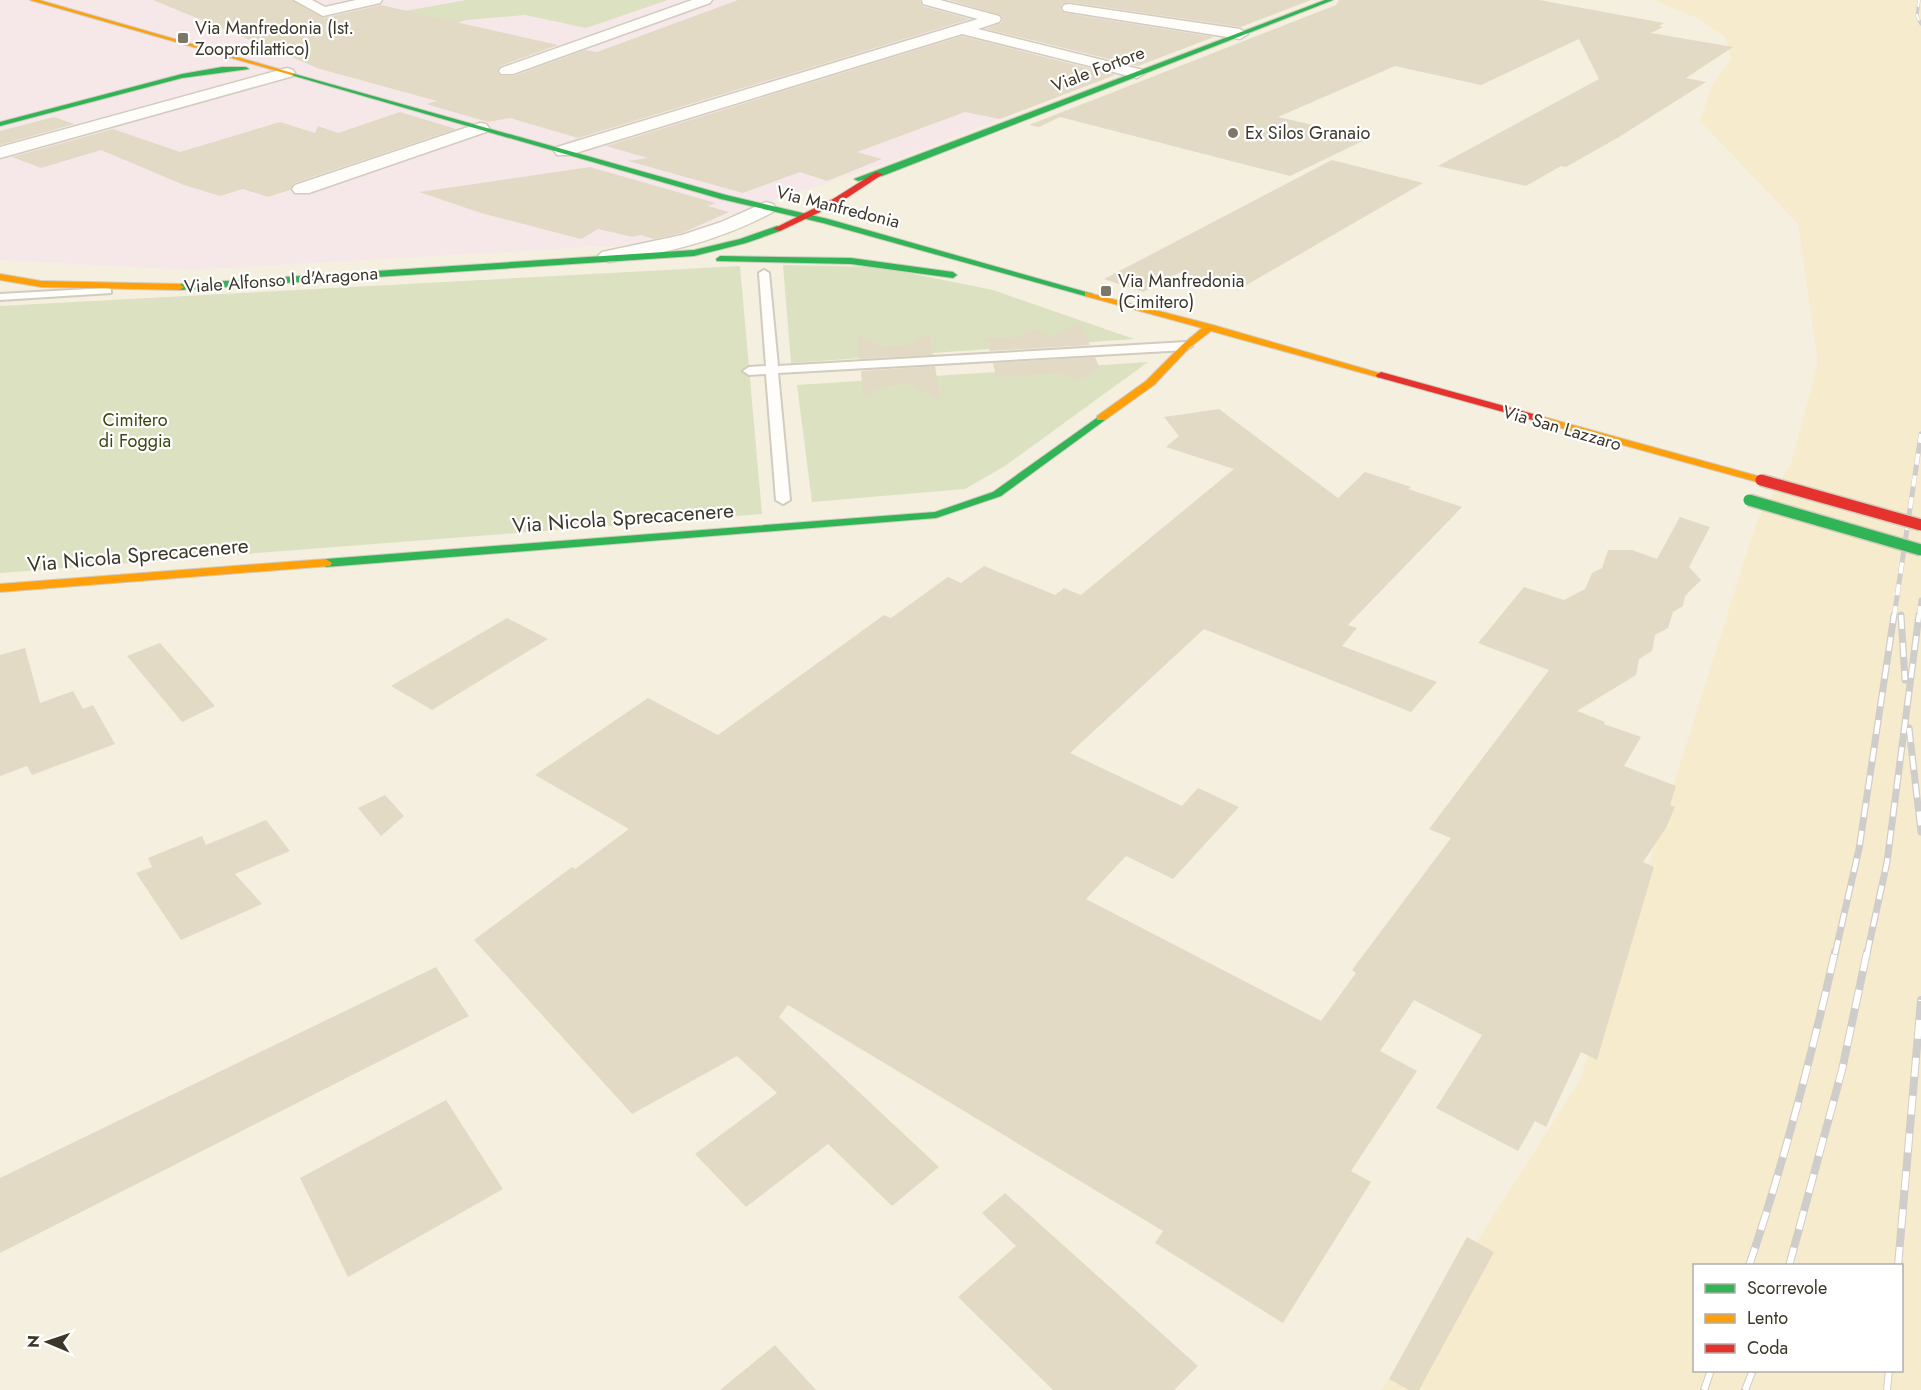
<svg xmlns="http://www.w3.org/2000/svg" width="1921" height="1390" font-family="Jost,sans-serif">
	<style>
		.built { fill: #f7ebcd; fill-rule: evenodd }
		.industrial { fill: #f6e8e9 }
		.green { fill: #dce2c1 }
		.building { fill: #e2dac4 }
		.lines { fill: none; stroke-linecap: round; stroke-linejoin: round }
		.lane-casing { stroke: #d1ccbe; stroke-width: 4 }
		.street-casing { stroke: #d1ccbe; stroke-width: 3 }
		.fast-casing { stroke: #d1ccbe; stroke-width: 2 }
		.slow-casing { stroke: #d1ccbe; stroke-width: 2 }
		.jam-casing { stroke: #d1ccbe; stroke-width: 2 }
		.lane { fill: #fefdfa; fill-rule: evenodd }
		.street { fill: #fefdfa; fill-rule: evenodd }
		.fast { fill: #30b455; fill-rule: evenodd }
		.slow { fill: #ff9f0a; fill-rule: evenodd }
		.jam { fill: #e5322d; fill-rule: evenodd }
		.rail-far3-casing { stroke: #cfcdc9; stroke-width: 3 }
		.rail-far2-casing { stroke: #cfcdc9; stroke-width: 5 }
		.rail-far1-casing { stroke: #cfcdc9; stroke-width: 7 }
		.rail-casing { stroke: #cfcdc9; stroke-width: 8 }
		.rail-far3 { stroke: #fff; stroke-width: 2; stroke-dasharray: 7; stroke-linecap: butt }
		.rail-far2 { stroke: #fff; stroke-width: 4; stroke-dasharray: 11; stroke-linecap: butt }
		.rail-far1 { stroke: #fff; stroke-width: 4.5; stroke-dasharray: 14; stroke-linecap: butt }
		.rail { stroke: #fff; stroke-width: 6; stroke-dasharray: 19; stroke-linecap: butt }
		.fast-bridge-casing { stroke: #d1ccbe; stroke-width: 14; stroke-linecap: butt }
		.jam-bridge-casing { stroke: #d1ccbe; stroke-width: 14; stroke-linecap: butt }
		.fast-bridge { stroke: #30b455; stroke-width: 11 }
		.jam-bridge { stroke: #e5322d; stroke-width: 11 }
		.poi-dot { fill: #7d7769; stroke: #fff; stroke-width: 2 }
		.labels { text-anchor: middle; stroke-width: 4.5; stroke-linejoin: round; paint-order: stroke }
		.far-poi-label { font-size: 18px; fill: #3c3729; stroke: #fff; text-anchor: start }
		.far-street-label { font-size: 18px; fill: #3c3729; stroke: #fff }
		.far-park-label { font-size: 18px; fill: #3a4710; stroke: #fff }
		.street-label { font-size: 21px; fill: #3c3729; stroke: #fff }
	</style>
	<rect width="100%" height="100%" fill="#f5efdf"/>
	<path class="built" d="M1654,0H1921V1390H1382L1580,1080L1757,521L1792,461L1818,362L1798,224L1700,121L1712,85L1731,59L1726,38L1701,20ZM1694,1266H1902V1370H1694Z"/>
	<path class="industrial" d="M0,0H1306L903,157L734,214L662,241L611,246L190,270L0,260Z"/>
	<path class="green" d="M466,0H668L586,28L525,15L467,20L420,34L322,26Z
		M783,265L879,267L993,290L1134,339L791,363Z
		M740,266L762,514L0,573V306Z
		M1148,362L1005,466L965,489L812,502L797,385Z"/>
	<path class="building" d="M153,0H292L324,18L381,5L558,45L500,66L497,72L501,76H514L585,50L597,52L738,0H920L922,6L970,19L578,138L510,118L488,122L426,104L437,101L320,69Z
		M949,0H1311L1241,27L1069,2L1062,4L1060,9L1064,13L1214,37L1138,66L986,29L1001,23L1003,20L1001,15Z
		M1339,0H1539L1664,23L1659,26L1663,27L1651,33L1733,47L1686,78L1706,82L1619,137L1566,167L1561,166L1526,186L1438,166L1599,79L1579,39L1481,85L1395,66L1278,117L1369,138L1290,176L1060,117L1039,127L1029,125L1336,5Z
		M962,36L1115,75L1000,119L965,112L857,152L882,159L827,181L800,172L743,193L628,161L648,158L606,146Z
		M400,112L456,129L294,183L290,190L268,197L243,189L220,196L184,185L101,150L41,168L12,157L113,129L180,152L280,122L315,133L318,126L338,133Z
		M54,117L74,124L0,145V131Z
		M1332,160L1423,183L1238,290L1181,272L1143,292L1104,279Z
		M590,167L716,203L708,206L729,212L682,233L654,239L640,235L633,237L598,229L581,239L481,213L419,192Z
		M1080,323L1090,345L990,351L986,338L1017,337L1031,330H1038L1051,337Z
		M929,333L933,355L859,359L857,334L884,347L906,345Z
		M1095,357L1100,369L1082,379H1074L1062,373L996,377L993,363Z
		M935,366L941,401L911,384L885,386L863,398L861,371Z
		M1219,409L1338,498L1365,472L1411,487L1408,489L1462,507L1348,625L1357,628L1342,646L1437,682L1411,712L1204,629L1070,753L1182,806L1198,788L1239,807L1173,879L1126,856L1086,899L1321,1021L1356,973L1352,970L1451,838L1429,829L1549,670L1478,643L1524,587L1564,600L1585,589L1592,573L1602,568L1608,550H1632L1657,559L1680,517L1710,527L1689,567L1701,580L1685,596L1683,606L1673,612L1668,628L1655,635L1652,651L1639,659L1636,675L1577,711L1605,722L1604,724L1641,737L1624,766L1676,786L1670,805L1675,807L1666,828L1643,862L1654,867L1597,1060L1581,1052L1546,1127L1535,1121L1518,1151L1436,1108L1482,1035L1414,1000L1380,1051L1417,1071L1351,1171L1371,1182L1283,1323L1155,1243L1163,1231L788,1005L779,1017L939,1167L892,1206L828,1144L746,1207L695,1154L777,1093L737,1056L632,1114L474,940L572,867L575,869L629,829L535,775L648,698L718,735L884,615L891,618L948,577L961,583L984,566L1055,595L1064,588L1081,595L1234,469L1166,447L1179,436L1164,417Z
		M507,618L548,639L432,710L391,686Z
		M160,643L215,706L182,722L127,656Z
		M25,648L40,703L73,691L83,709L93,705L115,744L32,775L27,766L0,776V655Z
		M385,795L404,816L381,836L358,808Z
		M266,820L290,851L235,874L262,904L181,940L136,873L152,867L148,858L202,836L206,845Z
		M436,967L469,1016L0,1253V1178Z
		M446,1100L503,1189L348,1277L300,1178Z
		M1005,1193L1198,1366L1174,1390H1053L958,1297L1016,1246L982,1213Z
		M1467,1237L1494,1252L1419,1390H1409L1389,1379Z
		M775,1345L816,1390H720Z"/>
	<g class="lines">
		<defs>
			<path id="lane" d="M764,270L769,273L778,366L1186,342L1192,346L1186,350L778,373L790,500L783,504L776,500L766,374L749,375L743,371L749,367L766,366L759,273Z
				M107,288L111,289V293L0,300V294Z"/>
			<path id="street" d="M294,0H312L325,7L356,0H382L380,3L323,16Z
				M692,0H712L710,3L513,74H501L499,71L501,68Z
				M922,0H940L999,16L1001,19L999,22L978,29L1143,70L1145,73L1137,78L962,34L569,155H557L554,151L557,147L978,19L923,4Z
				M1069,4L1240,29L1248,34L1240,39L1064,11L1062,8L1064,5Z
				M287,68L293,70L295,73L293,76L0,158V147Z
				M480,123L486,124L489,128L486,132L309,193H295L292,189L295,185Z
				M766,202L773,204L776,208L773,212C721,240 667,253 609,262L602,260L598,256L602,252L682,235L721,222Z"/>
			<path id="fast" d="M1325,0H1333L882,176L858,181L854,179Z
				M222,67H246L249,69L182,78L0,126V122L182,74Z
				M291,73L726,195L828,219L1093,294L1085,296L823,223L721,199L291,75Z
				M777,226L780,227V231L746,243L694,256L180,290L176,287L180,284L694,250L740,239Z
				M720,256L851,258L953,272L957,275L953,278L851,264L717,261L716,259Z
				M1101,415L1105,416V420L1001,496L936,518L326,567L320,563L326,559L935,512L993,492Z"/>
			<path id="slow" d="M30,0H39L296,74L291,75Z
				M0,274L41,281L180,284L184,287L180,290L41,287L0,280Z
				M1085,292L1213,325L1386,375L1381,378L1377,377L1211,331L1189,348L1154,385L1105,420H1097V416L1146,381L1183,344L1202,328L1085,296Z
				M1540,416L1765,478L1767,480L1765,482H1757L1536,421L1535,419Z
				M326,559L332,563L330,566L0,592V584Z"/>
			<path id="jam" d="M876,172L883,174L839,203L780,231L773,229L833,199Z
				M1381,372L1544,417L1545,419L1540,422L1536,421L1377,377L1376,375Z"/>
		</defs>
		<use href="#lane" class="lane-casing"/>
		<use href="#street" class="street-casing"/>
		<use href="#fast" class="fast-casing"/>
		<use href="#slow" class="slow-casing"/>
		<use href="#jam" class="jam-casing"/>
		<use href="#lane" class="lane"/>
		<use href="#street" class="street"/>
		<use href="#fast" class="fast"/>
		<use href="#slow" class="slow"/>
		<use href="#jam" class="jam"/>
		<defs>
			<path id="rail-far3" d="M1919,0L1917,16L1921,24"/>
			<path id="rail-far2" d="M1894,617L1921,434
				M1919,617L1921,600"/>
			<path id="rail-far1" d="M1901,615L1905,680
				M1909,728L1921,832
				M1835,954L1859,849L1894,615
				M1867,954L1887,862L1919,615"/>
			<path id="rail" d="M1749,1266C1784,1163 1811,1058 1835,952
				M1789,1266L1842,1070L1867,952
				M1898,1266L1921,1000
				M1704,1390L1711,1370
				M1745,1390L1753,1370
				M1887,1390L1889,1370"/>
		</defs>
		<use href="#rail-far3" class="rail-far3-casing"/>
		<use href="#rail-far2" class="rail-far2-casing"/>
		<use href="#rail-far1" class="rail-far1-casing"/>
		<use href="#rail" class="rail-casing"/>
		<use href="#rail-far3" class="rail-far3"/>
		<use href="#rail-far2" class="rail-far2"/>
		<use href="#rail-far1" class="rail-far1"/>
		<use href="#rail" class="rail"/>
		<defs>
			<path id="fast-bridge" d="M1749,500L1921,550"/>
			<path id="jam-bridge" d="M1761,480L1921,525"/>
		</defs>
		<use href="#fast-bridge" class="fast-bridge-casing"/>
		<use href="#jam-bridge" class="jam-bridge-casing"/>
		<use href="#fast-bridge" class="fast-bridge"/>
		<use href="#jam-bridge" class="jam-bridge"/>
	</g>
	<g class="poi-dot">
		<rect x="177" y="32" width="12" height="12" rx="3"/>
		<circle cx="1233" cy="133" r="6"/>
		<rect x="1100" y="285" width="12" height="12" rx="3"/>
	</g>
	<g class="labels">
		<g class="far-poi-label">
			<text x="195" y="34">Via Manfredonia (Ist.<tspan x="195" dy="21">Zooprofilattico)</tspan></text>
			<text x="1245" y="139">Ex Silos Granaio</text>
			<text x="1118" y="287">Via Manfredonia<tspan x="1118" dy="21">(Cimitero)</tspan></text>
		</g>
		<g class="far-street-label">
			<text transform="translate(1098 69) rotate(-21)" y="6">Viale Fortore</text>
			<text transform="translate(838 207) rotate(14)" y="6">Via Manfredonia</text>
			<text transform="translate(281 280) rotate(-4)" y="6">Viale Alfonso I d'Aragona</text>
			<text transform="translate(1562 428) rotate(16)" y="6">Via San Lazzaro</text>
		</g>
		<g class="far-park-label">
			<text x="135" y="426">Cimitero<tspan x="135" dy="21">di Foggia</tspan></text>
		</g>
		<g class="street-label">
			<text transform="translate(623 518) rotate(-4)" y="7">Via Nicola Sprecacenere</text>
			<text transform="translate(138 555) rotate(-5)" y="7">Via Nicola Sprecacenere</text>
		</g>
	</g>
	<rect x="1693" y="1264" width="210" height="108" fill="#ffffff" stroke="#b1afa9" stroke-width="1.5"/>
	<rect x="1705" y="1284" width="30" height="9" fill="#30b455" stroke="#b1afa9" stroke-width="1.5"/>
	<text x="1747" y="1294" font-size="18" fill="#3c3729">Scorrevole</text>
	<rect x="1705" y="1314" width="30" height="9" fill="#ff9f0a" stroke="#b1afa9" stroke-width="1.5"/>
	<text x="1747" y="1324" font-size="18" fill="#3c3729">Lento</text>
	<rect x="1705" y="1344" width="30" height="9" fill="#e5322d" stroke="#b1afa9" stroke-width="1.5"/>
	<text x="1747" y="1354" font-size="18" fill="#3c3729">Coda</text>
	<g transform="translate(48 1342) rotate(272)" stroke="#ffffff" stroke-width="4.5" paint-order="stroke">
	<path d="M0-4.5L10 22L0 15L-10 22Z" fill="#3c3729"/>
	<text y="-9" font-size="16" font-weight="bold" text-anchor="middle" fill="#3c3729">N</text>
	</g>
</svg>
